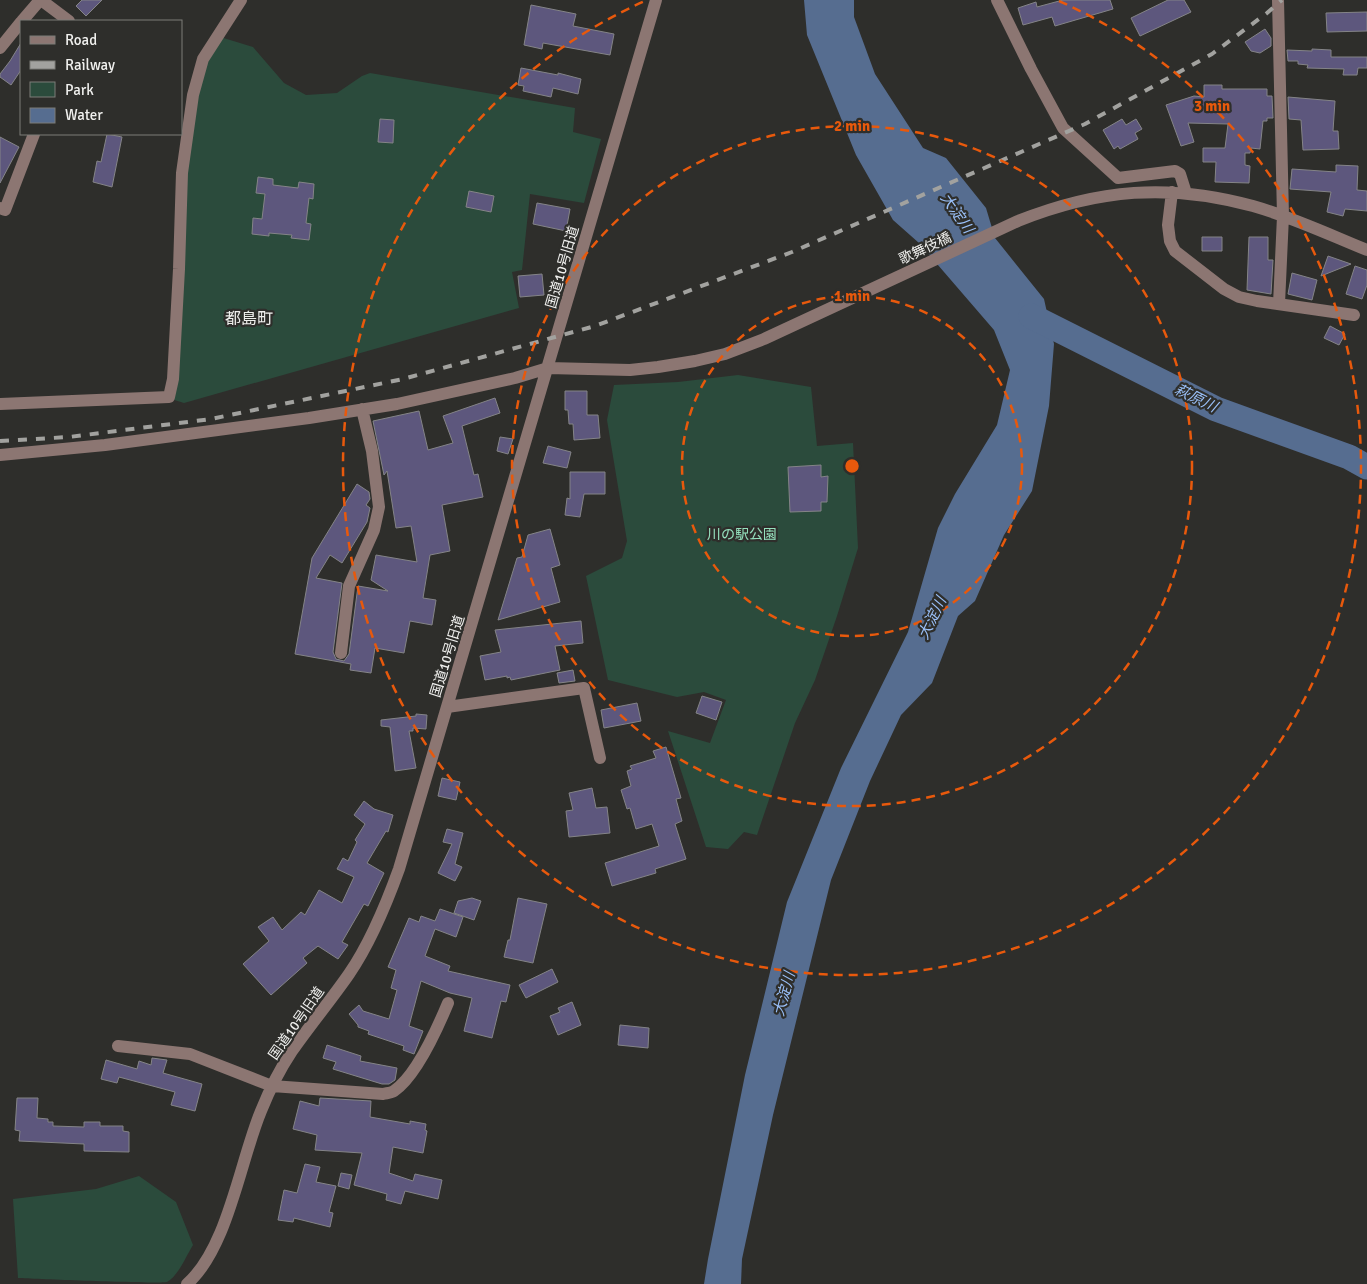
<svg xmlns="http://www.w3.org/2000/svg" width="1367" height="1284" font-family="Signika,'Noto Sans JP',sans-serif">
	<style>
		.green { fill: #2b4b3c }
		.water { fill: #566d90 }
		.lines { fill: none; stroke-linecap: round; stroke-linejoin: round }
		.river { stroke: #566d90; stroke-width: 25 }
		.building { fill: #5d577d; stroke: #848487 }
		.minor { stroke: #8c7672; stroke-width: 12 }
		.rail { stroke: #a2a29f; stroke-width: 4; stroke-dasharray: 9 9; stroke-linecap: butt }
		.ring { fill: none; stroke: #e8590c; stroke-width: 2.5; stroke-dasharray: 9 6 }
		.labels { text-anchor: middle; stroke-width: 4.5; stroke-linejoin: round; paint-order: stroke }
		.street-label { font-size: 14px; fill: #f0f0ee; stroke: #2e2e2b }
		.park-label { font-size: 14px; fill: #95e1be; stroke: #2e2e2b }
		.water-label { font-size: 15px; font-style: italic; fill: #9ac0f9; stroke: #2e2e2b }
		.quarter-label { font-size: 16px; fill: #f0f0ee; stroke: #2e2e2b }
		.centre { fill: #e8590c; stroke: #2e2e2b; stroke-width: 2.5 }
		.ring-label { font-size: 15px; text-anchor: middle; font-weight: bold; fill: #e8590c; stroke: #2e2e2b; stroke-width: 4.5; stroke-linejoin: round; paint-order: stroke }
	</style>
	<rect width="100%" height="100%" fill="#2e2e2b"/>
	<path class="green" d="M217,36L253,47L284,83L306,95L337,93L362,76L370,73L575,108L573,132L601,139L584,203L530,194L522,270L512,272L519,308L184,403L168,398L193,95Z
		M738,375L811,387L817,446L853,443L858,548L837,616L815,680L795,723L757,835L744,832L728,849L706,847L668,731L710,743L726,700L704,692L677,697L608,680L586,576L622,558L627,541L607,420L614,385L678,382Z
		M139,1176L176,1202L193,1245C186,1256 179,1275 167,1282C157,1284 39,1279 18,1278L13,1199L96,1189Z"/>
	<path class="water" d="M804,0H854V17L875,74L923,148L946,158L986,208L995,238L1044,299L1054,344L1049,406L1032,491L1004,535L975,601L958,616L932,683L901,715L870,781L831,880L773,1115L742,1259L741,1284H704L708,1259L745,1075L787,902L841,768L908,632L938,528L955,494L997,425L1010,370L994,330L919,243L893,220L856,155L807,35Z"/>
	<g class="lines">
		<path class="river" d="M1031,316L1216,409L1349,457L1367,467"/>
	</g>
	<path class="building" d="M82,0H102L86,16L76,6Z
		M1063,0H1110L1113,9L1055,26L1052,17L1023,25L1018,8L1036,2L1037,7Z
		M1168,0H1184L1191,12L1140,36L1131,18Z
		M531,5L576,14L573,26L614,34L610,55L543,43L542,49L524,45Z
		M1367,12V31L1327,32L1326,13Z
		M1265,29L1271,38V46L1260,53L1251,51L1245,42Z
		M21,43V70L11,85L0,77V74L10,61Z
		M1312,49L1331,50V57H1367V68H1358L1357,75H1343L1344,69L1307,68L1308,65L1298,64V61H1288L1287,50L1312,51Z
		M521,68L558,75V73L581,79L578,94L553,88L551,97L523,91L524,86L518,85Z
		M1204,85H1222V89H1267V96H1272L1273,118H1267V121H1263L1260,149L1251,148L1250,153H1245V165L1250,166L1249,183L1215,182L1216,162H1203V148H1225L1228,124L1188,123L1194,142L1181,146L1166,105L1194,96L1204,97Z
		M1288,97L1335,101L1333,131H1338L1339,149L1303,150L1301,120L1289,119Z
		M380,119L394,120L393,143L378,142Z
		M1122,119L1126,125L1136,119L1142,129L1135,133L1138,139L1120,149L1118,146L1114,149L1103,130Z
		M107,134L122,137L112,187L93,182L97,161L101,162Z
		M0,137L19,147L0,183Z
		M1336,165L1358,166L1357,190L1367,191V211L1345,209L1343,216L1327,212L1331,192L1290,189L1292,169L1336,172Z
		M258,177L273,179V185L298,188L299,182L314,184L313,199L309,198L306,223L311,224L309,240L291,238L292,235L269,233V236L252,234L253,218L262,219L265,194L256,193Z
		M469,191L494,196L491,212L466,207Z
		M537,203L570,209L566,231L533,224Z
		M1202,237H1222V251H1202Z
		M1249,237H1268V260H1273L1271,294L1247,290Z
		M1328,256L1351,264L1321,276Z
		M1355,266L1367,270V285L1362,299L1346,294Z
		M1292,273L1317,280L1312,300L1288,294Z
		M542,274L544,295L520,297L518,276Z
		M1330,326L1345,334L1339,345L1324,338Z
		M565,391H587V415H598L600,438L574,440L573,424H569L568,410H565Z
		M495,398L500,413L462,426L474,475L478,474L483,497L442,505L450,551L430,555L423,598L436,600L432,625L410,621L404,653L375,648L371,673L350,670L351,664L295,654L312,558L357,484L369,492L370,499L366,505L370,508L367,522L342,563L330,555L316,578L342,583L333,652L336,659L344,661L349,654L358,586L388,591L371,580L376,555L417,562L411,526L396,528L387,471L384,475L373,421L419,411L428,450L453,443L443,416Z
		M500,437L513,439L508,454L497,451Z
		M548,446L571,452L567,468L543,463Z
		M821,465V477L828,476L827,502H821V511L790,512L788,467Z
		M570,472H605V494H584L580,517L565,515L567,498L570,499Z
		M550,529L560,565L551,568L560,602L498,620L517,558L522,557L528,535Z
		M581,621L583,643L555,646L560,670L511,680L510,677L507,678V676L485,680L480,656L501,652L495,630Z
		M573,670L575,681L559,683L557,673Z
		M702,696L722,702L716,720L696,713Z
		M637,703L641,721L604,728L601,710Z
		M416,714L427,715L426,729L413,728V731H409L416,768L395,771L390,727L381,726V720L416,716Z
		M666,747L681,798L676,799L682,821L675,824L686,859L655,869L656,873L612,886L605,863L659,846L652,824L636,829L630,808L627,809L621,790L631,786L627,771L632,769L630,766L656,758L653,751Z
		M442,778L460,782L456,800L438,796Z
		M592,788L596,808L607,807L610,833L569,837L566,811L573,810L569,793Z
		M364,801L374,809L393,815L388,832L386,831L367,863L384,873L368,906L364,904L342,942L348,945L338,959L318,946L303,958L307,963L271,995L243,964L269,941L258,927L273,917L282,930L301,912L305,915L319,890L342,903L354,877L337,869L343,858L348,861L357,842L355,840L365,824L354,815Z
		M447,829L463,833L455,864L462,867L455,881L438,873L452,844L443,842Z
		M472,898L481,901L474,920L454,913L458,901Z
		M518,898L547,904L533,963L504,957L508,940H510Z
		M440,909L463,917L456,937L435,929L425,956L450,966L448,971L510,985L506,1002L501,1001L492,1038L464,1031L472,998L450,993L421,981L409,1026L423,1031L414,1054L403,1050L404,1046L368,1034L369,1031L358,1027V1025L349,1014L359,1005L363,1011L389,1019L397,990L391,988L396,970L388,967L409,918L419,922L421,916L435,921Z
		M552,969L558,982L526,998L519,985Z
		M572,1002L581,1025L558,1035L550,1016L560,1012L558,1008Z
		M620,1025L649,1028L648,1048L618,1045Z
		M327,1045L361,1056L360,1061L397,1068L395,1080L389,1084H382L333,1069L336,1062L323,1058Z
		M152,1058L167,1060L163,1073L202,1084L195,1111L171,1105L175,1092L119,1077L117,1083L101,1079L106,1060L137,1069L139,1061L151,1065Z
		M17,1098H38L37,1118L48,1119V1122H53V1126L84,1127V1122H100V1126H123V1131L129,1132V1152L84,1151V1144L19,1141L20,1131L15,1130Z
		M320,1098L371,1101L370,1117L410,1124V1121L426,1124L425,1130L427,1131L423,1153L393,1147L389,1173L413,1181L415,1174L442,1180L438,1199L405,1191L401,1204L386,1200L387,1194L354,1185L362,1153L315,1150L317,1135L293,1129L300,1101L319,1106Z
		M305,1164L320,1167L316,1182L336,1186L329,1212L333,1213L330,1227L294,1218L293,1222L278,1220L284,1190L297,1193Z
		M341,1173L352,1175L349,1189L338,1186Z"/>
	<g class="lines">
		<path class="minor" d="M41,0L69,21
			M997,0L1031,69L1063,128L1118,178L1175,171L1180,174L1186,193
			M1278,0L1283,216L1279,304
			M22,21L40,0
			M0,48L21,22
			M1172,192L1168,225L1170,241L1175,251L1224,289L1239,297L1257,301L1354,315
			M0,208L5,210L34,134
			M0,404L169,397L173,379L179,269L182,173L193,95L203,59L241,0
			M0,455L105,445L309,418L397,404L515,378L548,368L630,370L658,367L695,361L725,354L764,339L1018,221C1098,189 1169,183 1253,206C1292,217 1330,235 1367,250
			M341,653L349,586L374,530L379,507L372,451L362,409
			M447,707L584,688L600,758
			M118,1046L190,1054L272,1086L383,1094C387,1093 391,1093 394,1091C416,1076 438,1027 448,1003
			M187,1284C228,1248 240,1161 261,1111C269,1091 280,1069 292,1051C310,1025 331,1000 349,974C371,942 386,905 399,869L656,0"/>
		<path class="rail" d="M0,441L69,437L211,419L403,379L595,326L792,252L1085,124L1212,54L1267,13L1282,0"/>
	</g>
	<g class="ring">
		<circle cx="852" cy="466" r="170"/>
		<circle cx="852" cy="466" r="340"/>
		<path d="M1059 1A509 509 0 1 1 645 1"/>
	</g>
	<g class="labels">
		<g class="street-label">
			<text transform="translate(925 248) rotate(-25)" y="5">歌舞伎橋</text>
			<text transform="translate(562 267) rotate(-74)" y="5">国道10号旧道</text>
			<text transform="translate(447 656) rotate(-73)" y="5">国道10号旧道</text>
			<text transform="translate(296 1023) rotate(-55)" y="5">国道10号旧道</text>
		</g>
		<g class="park-label">
			<text x="742" y="539">川の駅公園</text>
		</g>
		<g class="water-label">
			<text transform="translate(957 213) rotate(55)" y="5">大淀川</text>
			<text transform="translate(1196 398) rotate(26)" y="5">萩原川</text>
			<text transform="translate(932 618) rotate(-64)" y="5">大淀川</text>
			<text transform="translate(784 994) rotate(-75)" y="5">大淀川</text>
		</g>
		<g class="quarter-label">
			<text x="249" y="324">都島町</text>
		</g>
	</g>
	<circle cx="852" cy="466" r="8" class="centre"/>
	<g class="ring-label">
		<text x="1212" y="111">3 min</text>
		<text x="852" y="131">2 min</text>
		<text x="852" y="301">1 min</text>
	</g>
	<rect x="20" y="20" width="162" height="115" fill="#2e2e2b" stroke="#7c7c79"/>
	<rect x="30" y="36" width="25" height="8" fill="#8c7672" stroke="#7c7c79"/>
	<text x="65" y="45" font-size="15" fill="#f0f0ee">Road</text>
	<rect x="30" y="61" width="25" height="8" fill="#a2a29f" stroke="#7c7c79"/>
	<text x="65" y="70" font-size="15" fill="#f0f0ee">Railway</text>
	<rect x="30" y="82" width="25" height="15" fill="#2b4b3c" stroke="#7c7c79"/>
	<text x="65" y="95" font-size="15" fill="#f0f0ee">Park</text>
	<rect x="30" y="108" width="25" height="15" fill="#566d90" stroke="#7c7c79"/>
	<text x="65" y="120" font-size="15" fill="#f0f0ee">Water</text>
</svg>
